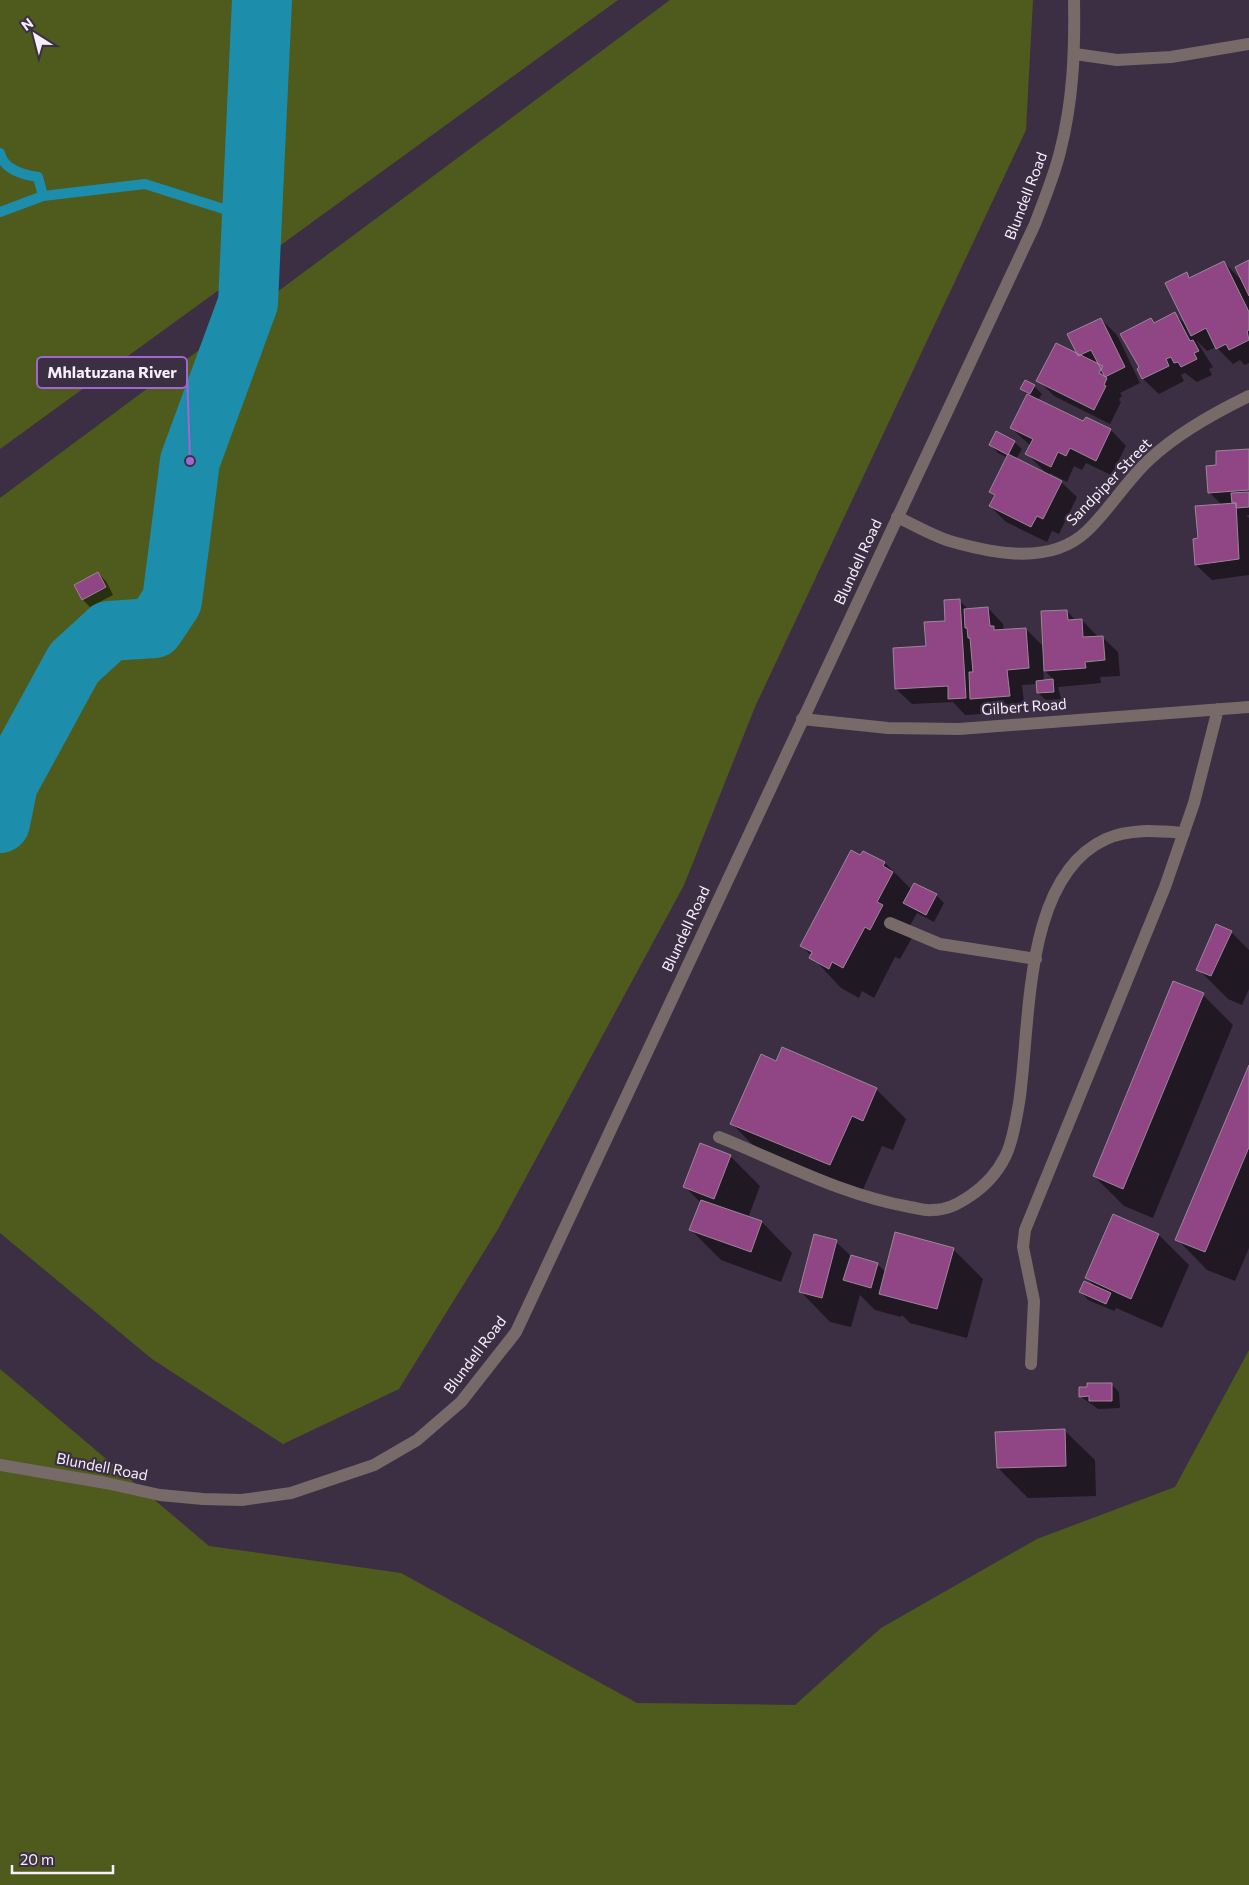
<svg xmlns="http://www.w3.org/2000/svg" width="1249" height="1885" font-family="Commissioner,sans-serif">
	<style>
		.green { fill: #4e5b1d }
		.shadow { fill: #0007; fill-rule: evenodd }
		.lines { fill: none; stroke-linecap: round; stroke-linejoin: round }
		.stream { stroke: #1c8eab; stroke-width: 10 }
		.river { stroke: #1c8eab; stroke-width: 60 }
		.building { fill: #904684; stroke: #9d8698 }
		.minor { stroke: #776a68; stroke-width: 12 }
		.labels { text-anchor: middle; stroke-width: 4.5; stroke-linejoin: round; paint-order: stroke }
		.street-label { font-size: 15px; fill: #f7effc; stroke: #3c2f43 }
		.leader { fill: none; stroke: #a066d1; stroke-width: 2 }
		.callout-dot { fill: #a066d1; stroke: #3c2f43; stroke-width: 2 }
		.callout { fill: #3c2f43; stroke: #a066d1; stroke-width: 2 }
		.callout-label { font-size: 16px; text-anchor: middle; font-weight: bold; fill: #f7effc }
	</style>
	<rect width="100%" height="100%" fill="#3c2f43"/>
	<path class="green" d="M0,0H618L0,449Z
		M670,0H1033L1026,130L755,707L684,885L498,1229L399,1389L283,1444L152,1359L0,1233V498Z
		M1249,1350V1885H0V1369L209,1546L401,1573L637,1703L795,1705L881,1628L1037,1539L1175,1487Z"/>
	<path class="shadow" d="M1249,261V363L1245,365L1240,360L1233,364L1216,347L1207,351L1196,340L1213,367L1209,369L1212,375L1197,382L1185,373L1181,375L1184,381L1159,394L1143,379L1141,368L1151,319L1155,324L1175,314L1186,325L1187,274L1191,278L1224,262L1243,282Z
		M1101,319L1117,335L1140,383L1120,393L1122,395L1119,400L1121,402L1110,424L1054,396L1038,380L1079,356ZM1099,371L1104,374L1107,380L1097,374Z
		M1034,386L1042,394L1038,400L1084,423L1086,418L1111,430L1126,446L1111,475L1086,463L1082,470L1074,466L1067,482L1050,473L1049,476L1061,482L1077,497L1059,534L1052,531L1047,542L1006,522L990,506L995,496L990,492L1008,458L998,453L990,445L1014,442L1022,449L1016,459L1047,474L1027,454L1031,446L1011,428L1028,395L1021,389Z
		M1249,450V515H1246L1249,518V575L1212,580L1196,565L1199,539L1223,506L1209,492L1218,467Z
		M98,573L106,581L113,595L90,607L83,600L75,585Z
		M959,600L969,610L988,608L1003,624L1004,631L1026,629L1044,647L1067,611L1076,621L1082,620L1098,637H1102L1118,652L1120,676L1100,677L1101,683L1058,687L1061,699L1046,700L1038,693L1037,684L1022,685L1025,711L987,714L981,708V714L965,715L953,702L912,704L896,689L946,622ZM1043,669L1055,681H1044Z
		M864,852L885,863L912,890L936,895L944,903L934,922L917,913L907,931L913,936L900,959L895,957L874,998L862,991L859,998L841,988L802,946Z
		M1231,932L1249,950V989L1242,1005L1228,999L1198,969Z
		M1203,995L1233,1025L1153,1218L1124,1206L1094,1176Z
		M777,1062L876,1089L906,1119L893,1150L882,1146L861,1194L762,1154L732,1124Z
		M1249,1068V1248L1235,1281L1207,1270L1177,1239Z
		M730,1156L760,1186L748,1218L762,1222L792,1253L781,1282L721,1260L691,1230L701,1203L684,1186Z
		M1113,1216L1159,1235L1189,1265L1162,1328L1116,1308L1114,1311L1088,1300L1081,1292L1096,1287L1086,1278Z
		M836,1242L852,1257L878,1265L886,1272L953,1249L983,1279L967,1338L910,1323L902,1315L901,1317L875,1310L860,1295L851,1327L830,1322L800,1291Z
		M1111,1384L1119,1392L1120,1408L1098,1409L1080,1396Z
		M1064,1430L1095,1460L1096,1496L1028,1498L998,1468Z"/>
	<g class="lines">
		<path class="stream" d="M0,153C3,169 23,175 38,177L43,196L145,184L252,218
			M0,212L43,196"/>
		<path class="river" d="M0,823L8,784L74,663L109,631L154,628L172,601L190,461L248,303L262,0"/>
	</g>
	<path class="building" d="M1249,260V296L1235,267Z
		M1224,261L1249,312V330L1247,331L1249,340L1229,350L1226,344L1216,349L1206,328L1191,336L1165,283L1187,272L1189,278Z
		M1175,312L1190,341L1193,340L1199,351L1194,353L1197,359L1181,367L1178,362L1174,363L1171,357L1166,359L1169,366L1142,379L1137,369L1139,367L1120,334L1151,318L1154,323Z
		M1101,318L1125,367L1105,377L1091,350L1078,356L1067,334Z
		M1056,343L1103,366L1099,373L1107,378L1104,385L1106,386L1094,410L1036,381Z
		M1025,380L1035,385L1030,394L1020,389Z
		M1027,394L1083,421L1086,417L1111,429L1096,461L1070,448L1066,456L1058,452L1051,467L1025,454L1033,439L1010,428Z
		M996,431L1015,441L1008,455L989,445Z
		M1249,449V490L1208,493L1206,466L1216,465V451Z
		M1008,454L1062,481L1043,519L1037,516L1031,527L989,506L995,495L989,492Z
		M1249,492V507L1236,508V503H1232L1231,493Z
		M1236,503L1239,559L1195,565L1193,539L1198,538L1195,506Z
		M98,572L106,587L82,600L74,585Z
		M960,599L966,698L948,699V686L895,689L893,648L926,646L924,622L945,621L944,600Z
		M988,607L990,626H994V630L1026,628L1029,668L1007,670L1010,696L970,699L969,672H973L970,638H968L967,628H965L964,609Z
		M1067,610L1068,620L1082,619L1083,637L1103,636L1105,660L1085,662L1086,668L1044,671L1041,611Z
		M1053,679L1054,692L1037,693L1036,681Z
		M851,850L860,855L863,851L885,862L883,866L893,872L877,902L883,905L870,930L865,927L843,968L832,962L829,969L809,958L812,952L800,946Z
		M914,883L937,894L926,915L903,903Z
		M1216,924L1232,931L1211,976L1196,970Z
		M1173,981L1204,993L1123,1189L1093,1176Z
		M782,1047L877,1088L863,1121L852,1116L830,1165L730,1124L761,1054L776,1061Z
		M1249,1065V1147L1205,1252L1175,1240Z
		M700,1143L731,1155L714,1199L683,1187Z
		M701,1200L762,1221L751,1252L689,1230Z
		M1113,1214L1159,1234L1131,1299L1085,1278Z
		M895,1232L954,1248L937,1309L879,1294Z
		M814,1234L837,1240L822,1298L799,1292Z
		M851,1255L878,1263L871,1288L843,1280Z
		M1084,1281L1111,1293L1106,1304L1079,1292Z
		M1087,1383H1112V1401H1089V1396L1079,1397V1387H1087Z
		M1065,1429L1066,1466L997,1468L995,1432Z"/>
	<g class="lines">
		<path class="minor" d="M1075,54L1117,60L1171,57L1249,44
			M897,517C915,525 934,537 953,542C996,554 1051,565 1087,531C1110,509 1126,481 1150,459C1178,433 1214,413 1249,396
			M802,719L888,728L959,729L1249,707
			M890,923L940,944L1036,959
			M719,1137C781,1162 844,1196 910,1207C917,1208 925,1211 932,1210C947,1210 958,1204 970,1196C985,1186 997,1173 1005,1157C1013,1142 1016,1119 1019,1103C1031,1025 1022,877 1106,839C1131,828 1158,831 1184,833
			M1031,1364L1034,1301L1023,1247L1025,1230L1165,887L1194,803L1218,709
			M0,1465L106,1483L160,1495L203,1499L242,1500L291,1493L374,1465L417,1440L461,1402L516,1332L1035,224C1044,200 1054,176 1060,152C1073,101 1075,52 1074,0"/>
	</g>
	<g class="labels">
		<g class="street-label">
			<text transform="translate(1026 196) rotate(-69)" y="5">Blundell Road</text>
			<text transform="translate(1109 482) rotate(-46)" y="5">Sandpiper Street</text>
			<text transform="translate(858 562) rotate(-65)" y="5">Blundell Road</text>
			<text transform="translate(1024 707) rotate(-4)" y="5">Gilbert Road</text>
			<text transform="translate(686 929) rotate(-65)" y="5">Blundell Road</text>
			<text transform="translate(475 1355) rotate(-53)" y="5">Blundell Road</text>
			<text transform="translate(102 1467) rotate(11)" y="5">Blundell Road</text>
		</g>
	</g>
	<path class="leader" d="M190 461L187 372"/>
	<circle class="callout-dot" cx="190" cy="461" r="5"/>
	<rect class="callout" x="37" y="357" width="150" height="31" rx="5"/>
	<g class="callout-label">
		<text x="112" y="378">Mhlatuzana River</text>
	</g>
	<g transform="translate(35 35) rotate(324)" stroke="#3c2f43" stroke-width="4" paint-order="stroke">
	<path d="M0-4L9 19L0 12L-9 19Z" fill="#f7effc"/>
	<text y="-8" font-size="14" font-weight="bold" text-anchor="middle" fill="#f7effc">N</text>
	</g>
	<path d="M12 1865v8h101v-8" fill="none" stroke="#f7effc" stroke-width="2.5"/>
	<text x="20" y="1865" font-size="15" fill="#f7effc" stroke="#3c2f43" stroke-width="4" paint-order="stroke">20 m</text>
</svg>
